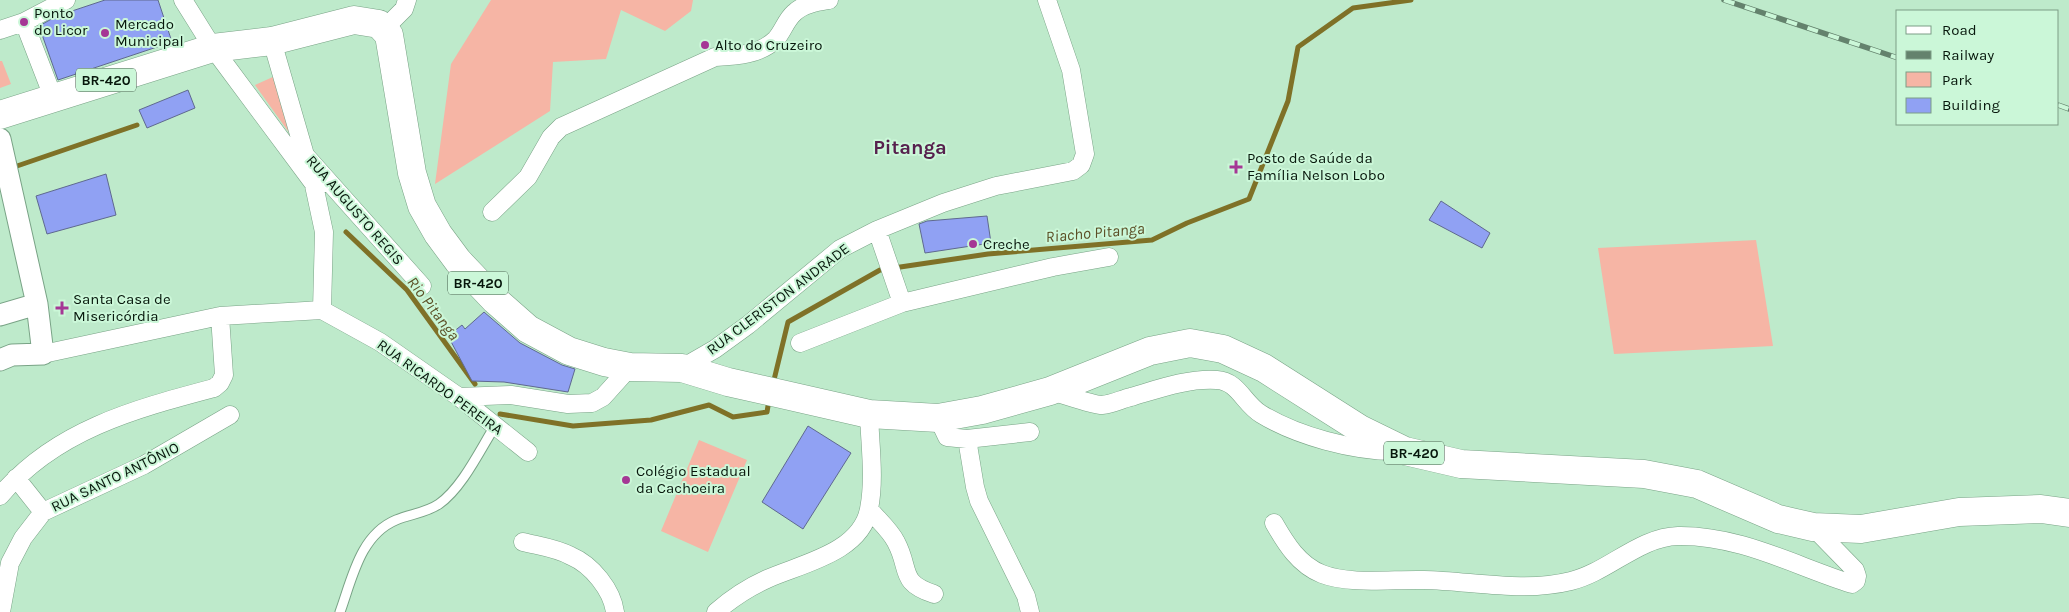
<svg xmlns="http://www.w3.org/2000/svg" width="2069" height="612" font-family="Karla,sans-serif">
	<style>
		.green { fill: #f6b5a5 }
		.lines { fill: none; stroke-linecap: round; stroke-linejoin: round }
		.stream { stroke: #7f7127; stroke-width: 5 }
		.building { fill: #90a1f3; stroke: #5f698f }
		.service-casing { stroke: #79a386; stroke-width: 11 }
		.minor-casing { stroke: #79a386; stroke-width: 19 }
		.tertiary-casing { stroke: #79a386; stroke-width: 23 }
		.primary-casing { stroke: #79a386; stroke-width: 29 }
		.service { stroke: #fff; stroke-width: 9 }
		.minor { stroke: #fff; stroke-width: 18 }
		.tertiary { stroke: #fff; stroke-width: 21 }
		.primary { stroke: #fff; stroke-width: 28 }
		.rail-casing { stroke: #64826d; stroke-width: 5.5 }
		.rail { stroke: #cbf7d8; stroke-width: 4; stroke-dasharray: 11; stroke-linecap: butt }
		.poi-dot { fill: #a53795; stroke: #cbf7d8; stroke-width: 2 }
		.labels { text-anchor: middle; stroke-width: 4; stroke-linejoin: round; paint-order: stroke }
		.shield { fill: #cbf7d8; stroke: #425a49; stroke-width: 1 }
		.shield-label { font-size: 14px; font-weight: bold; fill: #07170c }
		.poi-label { font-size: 15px; fill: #07170c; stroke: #cbf7d8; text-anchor: start }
		.street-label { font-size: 15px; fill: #07170c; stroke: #cbf7d8 }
		.water-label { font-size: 16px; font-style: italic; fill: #5b4f26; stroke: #cbf7d8 }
		.district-label { font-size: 20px; font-weight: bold; fill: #57214e; stroke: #cbf7d8 }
	</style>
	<rect width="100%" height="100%" fill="#beeacb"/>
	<path class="green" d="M491,0H693L691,11L665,31L621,10L606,59L553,62L550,111L435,184L451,64Z
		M0,61H2L11,84L0,88Z
		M275,76L305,155L255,85Z
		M1756,240L1773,346L1614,354L1598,248Z
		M699,440L747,460L708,552L661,531Z"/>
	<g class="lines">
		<path class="stream" d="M17,166L137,125
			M346,232L407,290L475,384
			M773,384L788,322L880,270L988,254L1152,240L1187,223L1249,199L1288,101L1298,47L1353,8L1411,0
			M500,414L573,426L651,420L709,405L733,417L767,412L769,400"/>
	</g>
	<path class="building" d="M105,0H158L172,42L58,80L39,26L57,16Z
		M188,90L195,108L147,128L139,110Z
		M106,174L116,215L47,234L36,196Z
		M1441,201L1490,233L1482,248L1429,220Z
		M987,216L991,243L925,253L919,224L927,221Z
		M484,312L520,343L562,365L575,369L568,392L504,382L472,381L448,336L462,325L465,329Z
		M808,426L851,453L803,529L762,502Z"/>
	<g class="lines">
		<defs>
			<path id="service" d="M340,612C352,579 360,535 396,520C410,514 426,513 439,504C462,488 480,450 495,426"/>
			<path id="minor" d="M183,0L213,48L317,188
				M24,22L53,97
				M385,28L404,9L407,0
				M0,30L24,22L66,0
				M272,41L305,155L422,286
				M312,176L324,232L322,310
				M492,212L528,177L551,137L561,127L715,57C736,56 760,55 776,39C783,31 786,20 794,13C803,4 817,2 829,0
				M877,230L902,303
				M322,310L380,342L459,397L528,452
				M800,343L902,303L1053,267L1109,257
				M43,354L220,316L322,310
				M682,368L715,349L748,325L840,249L877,230L943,203L996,186L1073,171L1081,165L1085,154L1071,70L1047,0
				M1051,391C1063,394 1092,405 1102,405C1112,404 1122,399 1131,397C1158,389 1188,378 1217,380C1238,381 1244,404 1261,414C1297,436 1353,451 1395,451
				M459,397L511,395L568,404L592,403L603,397L630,367
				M938,418L947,437L967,439L1030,432
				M967,439L975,487L979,501L1026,596L1030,612
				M16,478L43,512
				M0,496C55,430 135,409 214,388L220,383L224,375L220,316
				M869,509C878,520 890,530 896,542C911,570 898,582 934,594
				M1274,523C1286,544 1299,565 1322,574C1350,585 1393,579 1424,580C1472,581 1523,593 1571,581C1608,572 1639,537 1678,536C1740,535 1795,566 1852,584L1856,581L1857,576L1855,570L1813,527
				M523,542C539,546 556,548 571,556C592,565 612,590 615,612
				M1,612L10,563L23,538L43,512L144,465L230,415
				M716,612C732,598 747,588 767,579C800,564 861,553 869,509C875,479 870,445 869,414"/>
			<path id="tertiary" d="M0,139L37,304L43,354L12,355L0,360
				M0,315L37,304"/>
			<path id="primary" d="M0,115L213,48L272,41L354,20L379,24L389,35L412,173L422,206L438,234L458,261L495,300L528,329L569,351L604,362L630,367L682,368L728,382L869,414L938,418L982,410L1050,391L1150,351L1190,343L1223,349L1264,368L1360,429L1405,451L1461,464L1644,474L1697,484L1778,519L1813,527L1861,529L1959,512L2041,509L2069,513"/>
		</defs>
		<use href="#service" class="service-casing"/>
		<use href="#minor" class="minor-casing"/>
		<use href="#tertiary" class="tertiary-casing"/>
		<use href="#primary" class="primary-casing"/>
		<use href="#service" class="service"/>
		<use href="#minor" class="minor"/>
		<use href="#tertiary" class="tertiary"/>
		<use href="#primary" class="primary"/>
		<defs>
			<path id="rail" d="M1724,0L1898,58
				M2058,105L2069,109"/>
		</defs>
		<use href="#rail" class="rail-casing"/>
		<use href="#rail" class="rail"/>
	</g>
	<g class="poi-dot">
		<circle cx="24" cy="22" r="5"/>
		<circle cx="105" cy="33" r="5"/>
		<circle cx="705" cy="45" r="5"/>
		<path d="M1233.5 159.5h5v5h5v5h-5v5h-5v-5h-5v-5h5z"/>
		<circle cx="973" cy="244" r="5"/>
		<path d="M59.5 300.5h5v5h5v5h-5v5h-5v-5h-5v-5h5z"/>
		<circle cx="626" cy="480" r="5"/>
	</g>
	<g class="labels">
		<g class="shield">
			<rect x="76" y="68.5" width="60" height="23" rx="4"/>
			<rect x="448" y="271.5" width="60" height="23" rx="4"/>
			<rect x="1384" y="441.5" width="60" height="23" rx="4"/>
		</g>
		<g class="shield-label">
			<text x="106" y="85">BR-420</text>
			<text x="478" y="288">BR-420</text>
			<text x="1414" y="458">BR-420</text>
		</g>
		<g class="poi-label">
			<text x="34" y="18">Ponto<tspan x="34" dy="17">do Licor</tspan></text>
			<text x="115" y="29">Mercado<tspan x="115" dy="17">Municipal</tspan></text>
			<text x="715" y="50">Alto do Cruzeiro</text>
			<text x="1247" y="163">Posto de Saúde da<tspan x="1247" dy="17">Família Nelson Lobo</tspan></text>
			<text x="983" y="249">Creche</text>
			<text x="73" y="304">Santa Casa de<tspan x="73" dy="17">Misericórdia</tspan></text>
			<text x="636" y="476">Colégio Estadual<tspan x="636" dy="17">da Cachoeira</tspan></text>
		</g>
		<g class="street-label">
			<text transform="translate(355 210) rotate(49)" y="5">RUA AUGUSTO REGIS</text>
			<text transform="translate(778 299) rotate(-37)" y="5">RUA CLERISTON ANDRADE</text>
			<text transform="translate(440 387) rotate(36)" y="5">RUA RICARDO PEREIRA</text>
			<text transform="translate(115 477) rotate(-26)" y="5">RUA SANTO ANTÔNIO</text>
		</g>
		<g class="water-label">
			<text transform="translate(1095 232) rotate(-5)" y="6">Riacho Pitanga</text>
			<text transform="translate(434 308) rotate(53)" y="6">Rio Pitanga</text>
		</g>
		<g class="district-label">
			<text x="910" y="154">Pitanga</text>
		</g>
	</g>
	<rect x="1896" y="10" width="162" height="115" fill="#cbf7d8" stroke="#7d9d86"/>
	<rect x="1906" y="26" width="25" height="8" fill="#ffffff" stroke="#7d9d86"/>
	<text x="1942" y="35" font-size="15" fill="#07170c">Road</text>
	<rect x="1906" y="51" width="25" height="8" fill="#64826d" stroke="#7d9d86"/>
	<text x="1942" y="60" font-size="15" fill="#07170c">Railway</text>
	<rect x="1906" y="72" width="25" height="15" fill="#f6b5a5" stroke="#7d9d86"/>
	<text x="1942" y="85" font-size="15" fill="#07170c">Park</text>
	<rect x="1906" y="98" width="25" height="15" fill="#90a1f3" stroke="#7d9d86"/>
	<text x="1942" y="110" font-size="15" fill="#07170c">Building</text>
</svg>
